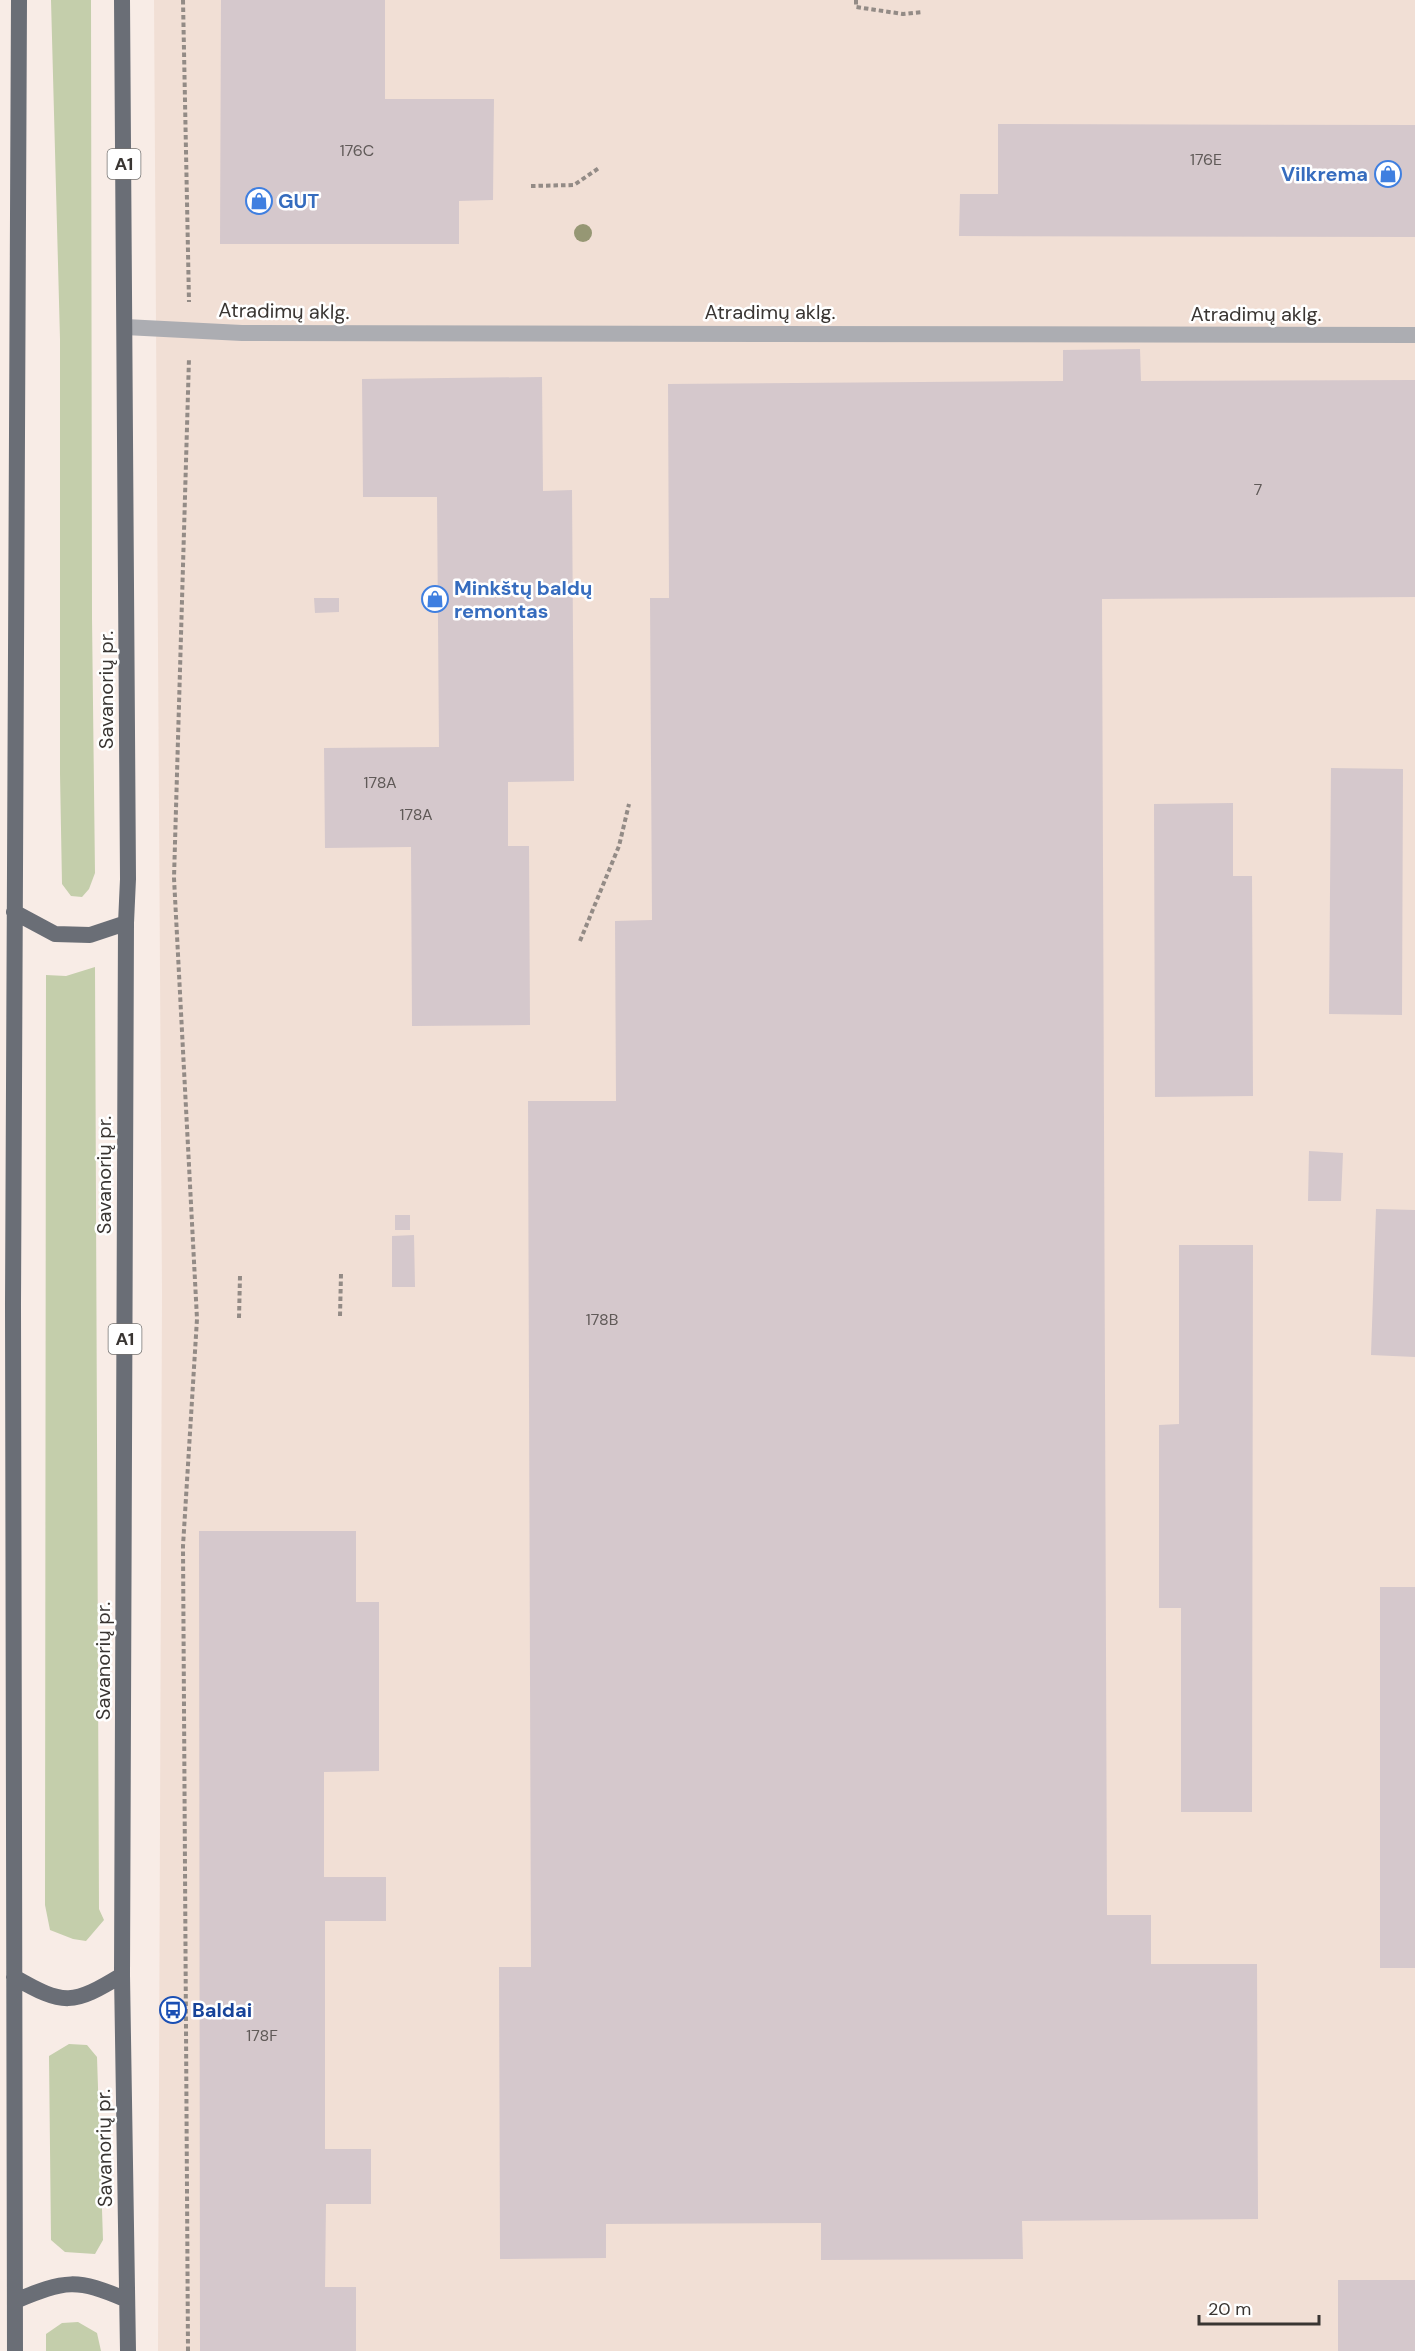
<svg xmlns="http://www.w3.org/2000/svg" width="1415" height="2351" font-family="'DM Sans',sans-serif">
	<style>
		.built { fill: #f1dfd5 }
		.green { fill: #c4ceab }
		.building { fill: #d5c8cc }
		.lines { fill: none; stroke-linecap: round; stroke-linejoin: round }
		.path { stroke: #938b86; stroke-width: 4; stroke-dasharray: 4.5 3; stroke-linecap: butt }
		.minor { stroke: #acadb2; stroke-width: 16 }
		.trunk { stroke: #6a6e76; stroke-width: 16 }
		.tree { fill: #969774 }
		.labels { text-anchor: middle; stroke-width: 5; stroke-linejoin: round; paint-order: stroke }
		.number-label { font-size: 16px; fill: #605a58 }
		.shield { fill: #fff; stroke: #747270; stroke-width: 1.5 }
		.shield-label { font-size: 18px; font-weight: bold; fill: #393532 }
		.shop-label { font-size: 20px; font-weight: bold; fill: #366cbe; stroke: #fff; text-anchor: start }
		.street-label { font-size: 20px; fill: #393532; stroke: #fff }
		.transit-label { font-size: 20px; font-weight: bold; fill: #164399; stroke: #fff; text-anchor: start }
	</style>
	<rect width="100%" height="100%" fill="#f8ece6"/>
	<path class="built" d="M154,0H1415V2351H158L162,1293Z"/>
	<path class="green" d="M51,0H91L92,618L95,873L89,889L82,897L71,896L62,884L60,774V339Z
		M95,967L99,1909L104,1920L86,1941L73,1939L50,1930L45,1905L46,975L66,976Z
		M69,2044L87,2045L97,2057L103,2240L95,2254L65,2252L51,2240L49,2056Z
		M78,2322L97,2333L101,2351H46V2334L62,2323Z"/>
	<path class="building" d="M221,0H385V99H494L493,200L459,201V244H220Z
		M998,124L1415,125V237L959,236L960,194H998Z
		M1140,349L1141,381L1415,380V597L1102,599L1107,1915H1151V1964H1257L1258,2219L1022,2221L1023,2259L821,2260V2223L606,2224V2258L500,2259L499,1967H531L528,1101H616L615,921L652,920L650,598H669L668,384L1063,381V350Z
		M542,377L543,491L572,490L574,781L508,782V846H529L530,1025L412,1026L411,847L325,848L324,748L439,747L437,497H363L362,379Z
		M314,598H339V612L315,613Z
		M1331,768L1403,769L1402,1015L1329,1014Z
		M1233,803V876H1252L1253,1096L1155,1097L1154,804Z
		M1309,1151L1343,1153L1341,1201H1308Z
		M1376,1209L1415,1210V1357L1371,1355Z
		M395,1215H410V1230H395Z
		M414,1235L415,1287H392V1236Z
		M1179,1245H1253L1252,1812H1181V1608H1159V1425L1179,1424Z
		M199,1531H356V1602H379V1771L324,1772V1877H386V1921H325V2149H371V2204H326L325,2287H356V2351H200Z
		M1380,1587H1415V1968H1380Z
		M1338,2280H1415V2351H1338Z"/>
	<g class="lines">
		<path class="path" d="M183,0L189,302
			M856,0V7L903,14L922,12
			M531,186L574,185L599,168
			M580,941L619,846L629,804
			M340,1316L341,1274
			M239,1318L240,1276
			M188,2351L183,1546L197,1319L174,878L189,358"/>
		<path class="minor" d="M125,327L242,333L1415,335"/>
		<path class="trunk" d="M122,0L128,879L126,923L122,1975L128,2351
			M14,912L55,934L90,935L126,923
			M14,1977C64,2006 73,2005 122,1975
			M15,2301C66,2280 76,2278 127,2300
			M15,2351L13,1305L19,0"/>
	</g>
	<circle class="tree" cx="583" cy="233" r="9"/>
	<defs>
		<symbol id="shop-ring" viewBox="-11 -11 22 22"><circle r="9.5" fill="#fff" stroke="#3f7fe0" stroke-width="1.5"/><path d="M-5-2.5h2.3a2.7 3.5 0 0 1 5.4 0H5L5.5 6h-11ZM-1.5-2.5h3a1.5 2.3 0 0 0-3 0Z" fill="#3f7fe0"/></symbol>
		<symbol id="bus-ring" viewBox="-11 -11 22 22"><circle r="9.5" fill="#fff" stroke="#1a4fb4" stroke-width="1.5"/><path d="M-5-6H5V4H4V6H2V4H-2V6H-4V4H-5ZM-3.5-4V0h7V-4ZM-3.5 1.2v1.5H-2V1.2ZM2 1.2v1.5H3.5V1.2Z" fill="#1a4fb4"/></symbol>
	</defs>
	<g fill-rule="evenodd">
		<use href="#shop-ring" x="1373" y="159" width="30" height="30"/>
		<use href="#shop-ring" x="244" y="186" width="30" height="30"/>
		<use href="#shop-ring" x="420" y="584" width="30" height="30"/>
		<use href="#bus-ring" x="158" y="1995" width="30" height="30"/>
	</g>
	<g class="labels">
		<g class="number-label">
			<text x="357" y="156">176C</text>
			<text x="1206" y="165">176E</text>
			<text x="1258" y="495">7</text>
			<text x="380" y="788">178A</text>
			<text x="416" y="820">178A</text>
			<text x="602" y="1325">178B</text>
			<text x="262" y="2041">178F</text>
		</g>
		<g class="shield">
			<rect x="107.5" y="149" width="33" height="30" rx="4.5"/>
			<rect x="108.5" y="1324" width="33" height="30" rx="4.5"/>
		</g>
		<g class="shield-label">
			<text x="124" y="170">A1</text>
			<text x="125" y="1345">A1</text>
		</g>
		<g class="shop-label">
			<text x="1368" y="181" text-anchor="end">Vilkrema</text>
			<text x="278" y="208">GUT</text>
			<text x="454" y="595">Minkštų baldų<tspan x="454" dy="23">remontas</tspan></text>
		</g>
		<g class="street-label">
			<text transform="translate(284 311) rotate(1)" y="7">Atradimų aklg.</text>
			<text x="770" y="319">Atradimų aklg.</text>
			<text x="1256" y="321">Atradimų aklg.</text>
			<text transform="translate(106 690) rotate(-90)" y="7">Savanorių pr.</text>
			<text transform="translate(104 1175) rotate(-90)" y="7">Savanorių pr.</text>
			<text transform="translate(103 1661) rotate(-90)" y="7">Savanorių pr.</text>
			<text transform="translate(104 2148) rotate(-91)" y="7">Savanorių pr.</text>
		</g>
		<g class="transit-label">
			<text x="192" y="2017">Baldai</text>
		</g>
	</g>
	<path d="M1199 2315v9h120v-9" fill="none" stroke="#393532" stroke-width="3"/>
	<text x="1208" y="2315" font-size="18" fill="#393532" stroke="#ffffff" stroke-width="4.5" paint-order="stroke">20 m</text>
</svg>
